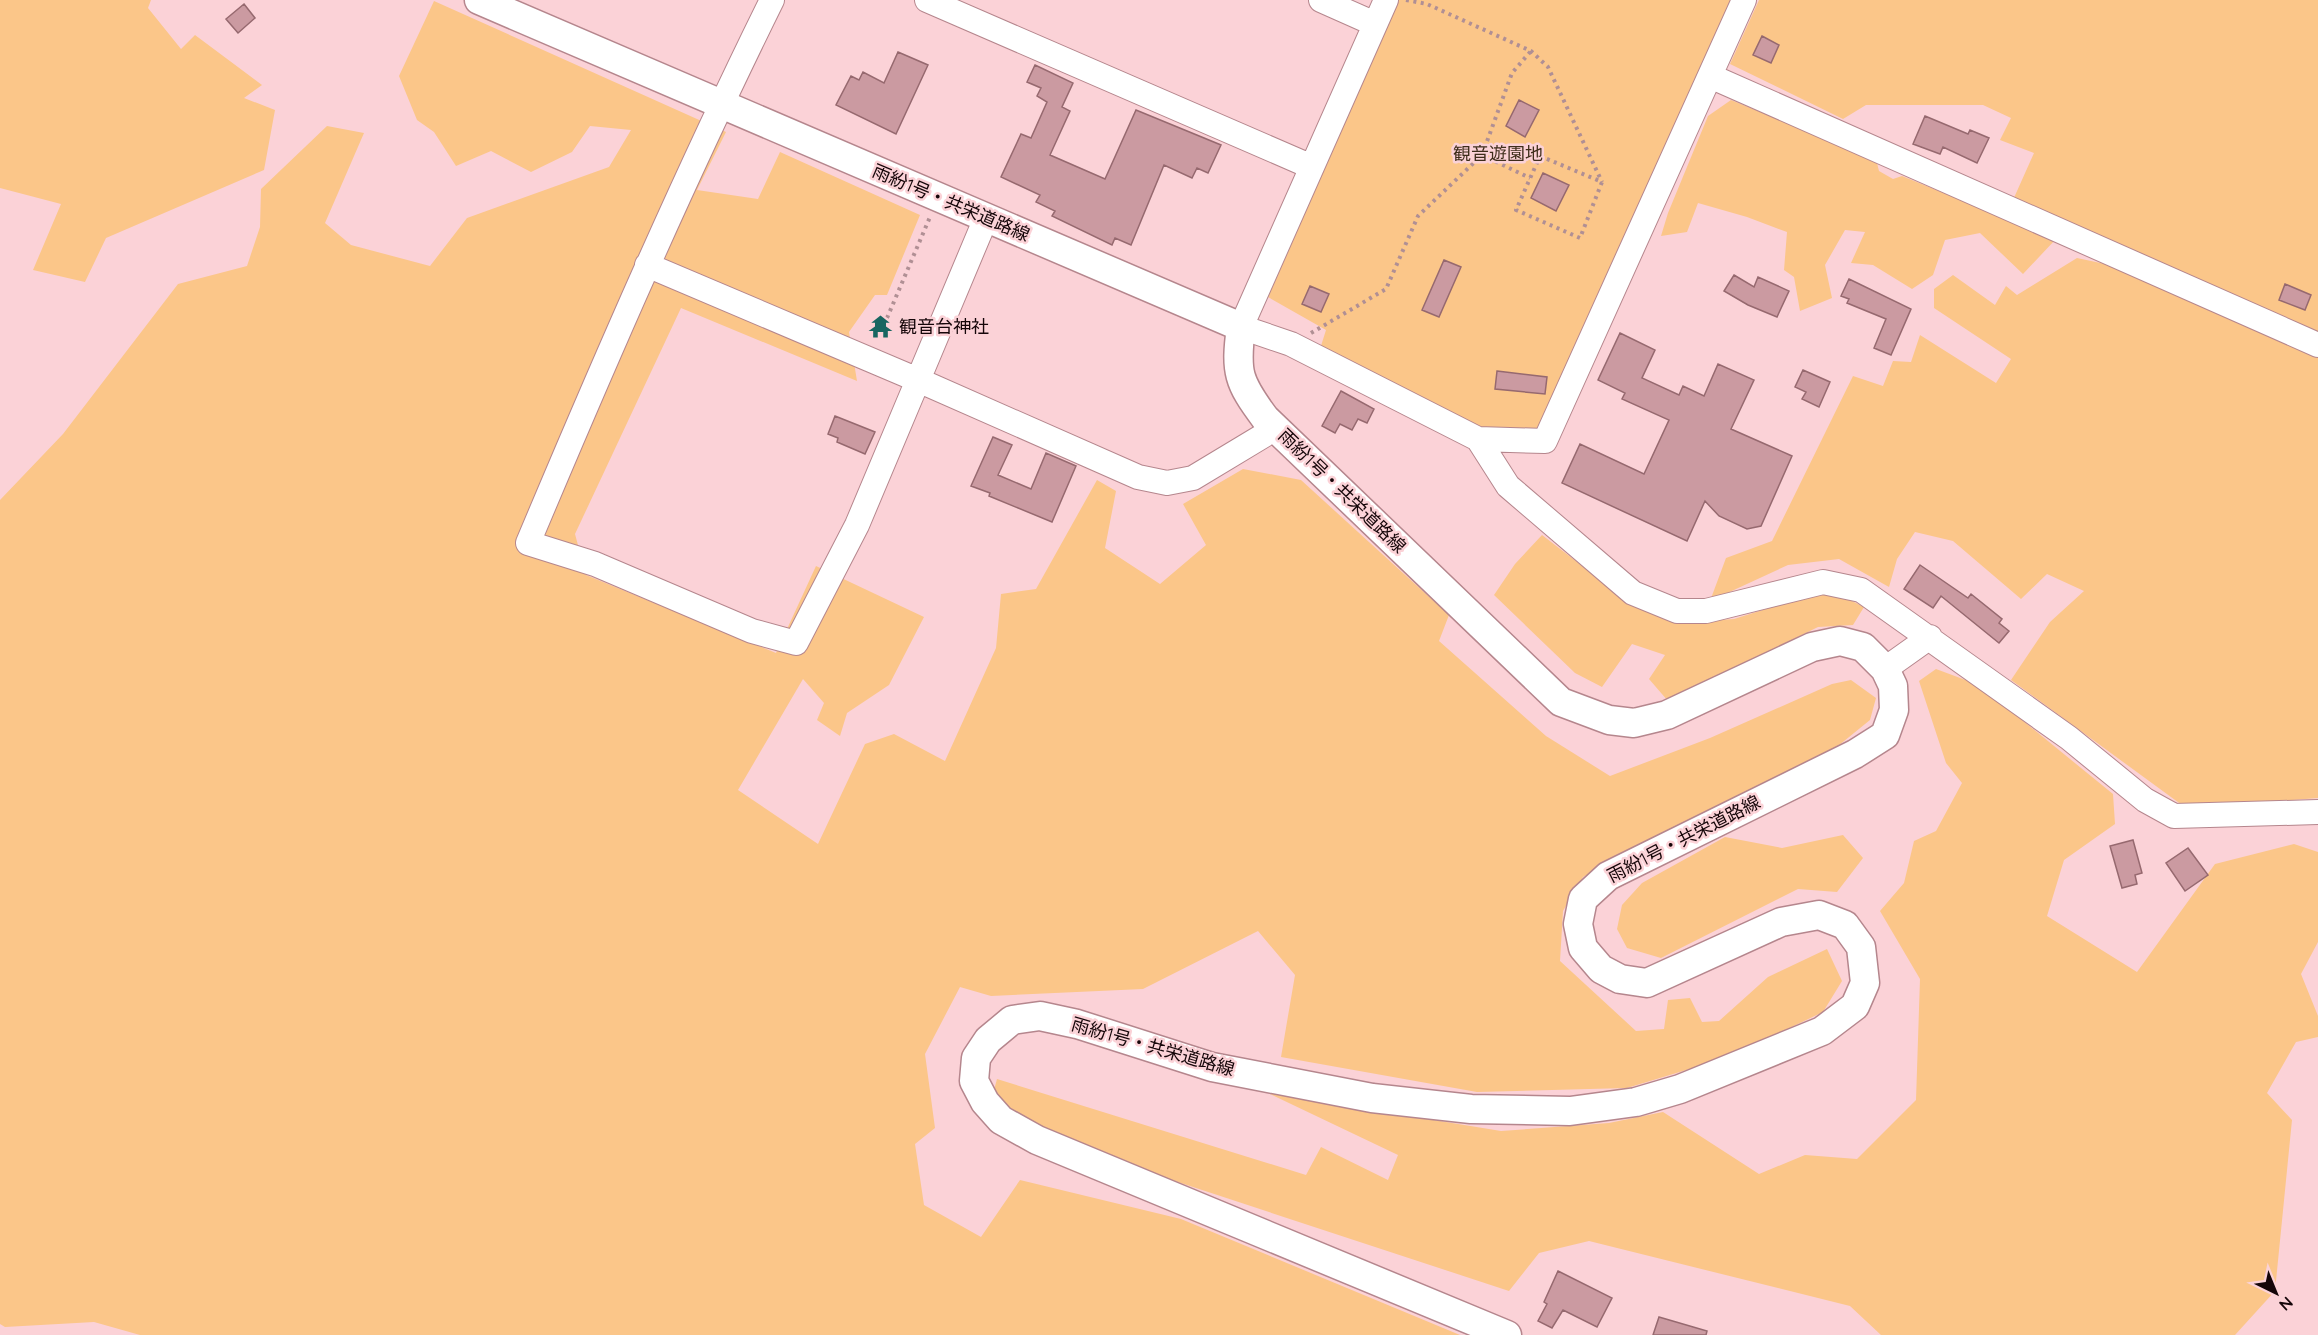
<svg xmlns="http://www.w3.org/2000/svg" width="2318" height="1335" font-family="Quicksand,'Noto Sans JP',sans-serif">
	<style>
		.green { fill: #fbc689 }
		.building { fill: #cb9aa1; stroke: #96696f; stroke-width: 1.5 }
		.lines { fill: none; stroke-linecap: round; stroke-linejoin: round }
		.minor-casing { stroke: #b5868d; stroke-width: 26 }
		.tertiary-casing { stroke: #b5868d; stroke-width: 31 }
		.path { stroke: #b08f94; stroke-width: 4; stroke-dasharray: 3 4.5; stroke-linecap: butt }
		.minor { stroke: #fff; stroke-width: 24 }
		.tertiary { stroke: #fff; stroke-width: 28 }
		.labels { text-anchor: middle; stroke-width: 5; stroke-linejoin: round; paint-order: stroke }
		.park-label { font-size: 18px; fill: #3e2d1a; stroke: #fbd2d7 }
		.street-label { font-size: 18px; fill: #150609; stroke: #fbd2d7 }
		.poi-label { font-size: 18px; fill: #150609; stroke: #fbd2d7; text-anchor: start }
	</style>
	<rect width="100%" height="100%" fill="#fbd2d7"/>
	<path class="green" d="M0,0H151L148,8L181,49L195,35L262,85L244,98L275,110L264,170L106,238L85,282L33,270L61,204L0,188Z
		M1399,0H1733L1540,434L1479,429L1320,349L1326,330L1268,297Z
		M1759,0H2318V798L2186,808L2011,680L2050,622L2084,591L2047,574L2021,599L1953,541L1915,532L1897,559L1889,587L1839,559L1788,565L1710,601L1726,558L1772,541L1853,376L1883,386L1893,361L1911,362L1920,335L1996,383L2011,359L1934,308V289L1953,275L1995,305L2006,286L2017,295L2077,258L2119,267L2013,200L2034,153L2000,140L2011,118L1983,105H1866L1843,119L1730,64Z
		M434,1L726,132L697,190L758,199L780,152L920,215L887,295H875L849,332L857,381L681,308L575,534L586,575L776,653L816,566L924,617L889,685L847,713L840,736L817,720L824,703L803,679L738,790L818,844L865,744L894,734L945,761L996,648L1001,594L1036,589L1097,480L1116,491L1105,548L1160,584L1206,545L1183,504L1243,469L1301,480L1449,615L1439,641L1546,736L1610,776L1710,738L1832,684L1851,680L1876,698L1870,720L1833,750L1583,877L1563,911L1560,961L1636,1031L1664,1029L1668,1000L1690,998L1702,1022L1719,1021L1768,977L1827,949L1842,981L1823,1012L1729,1057L1627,1088L1477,1092L1281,1057L1295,975L1258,931L1143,989L991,996L960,987L925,1054L935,1128L915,1144L924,1205L981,1237L1020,1180L1181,1219L1460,1335H140L94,1322L5,1327L0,1324V500L63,434L178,284L247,266L260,227L261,189L327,126L364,133L325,223L351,245L430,266L467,218L609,167L631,130L590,126L572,152L531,172L491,151L456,166L434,132L417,120L399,76Z
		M1731,100L1876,159L1879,171L1893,179L1902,176L2056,239L2023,274L1980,233L1945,240L1933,275L1912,289L1873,265L1851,263L1865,232L1845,230L1825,265L1832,298L1800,311L1794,277L1784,270L1787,232L1747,217L1698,203L1687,232L1661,236L1668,213L1708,116Z
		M1542,535L1620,595L1690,622L1734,619L1816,593L1850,600L1864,607L1853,625L1818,627L1668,701L1649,679L1665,655L1632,644L1602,687L1575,673L1494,595L1515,564Z
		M1936,669L1979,685L2113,794L2115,824L2064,860L2047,916L2137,972L2215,864L2294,844L2318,852V942L2301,974L2318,1016V1037L2296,1042L2267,1093L2292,1120L2275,1291L2235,1335H1881L1850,1306L1589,1241L1539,1253L1509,1291L986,1119L997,1079L1306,1175L1321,1147L1388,1180L1398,1155L1268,1093L1501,1131L1609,1123L1663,1112L1759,1174L1805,1155L1857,1159L1916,1100L1920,979L1880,911L1904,883L1914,841L1936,831L1962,783L1946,763L1919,681Z
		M1843,835L1863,858L1837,892L1798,889L1661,958L1627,948L1617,929L1622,905L1642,883L1725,837L1782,848Z"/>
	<path class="building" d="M244,4L255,18L238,33L226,19Z
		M1762,36L1779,45L1771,63L1753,55Z
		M898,52L928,65L896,134L836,105L851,76L859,80L863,72L884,83Z
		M1035,65L1073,83L1062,107L1070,111L1050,155L1105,179L1136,110L1221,145L1208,173L1197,168L1192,178L1164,165L1131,245L1115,238L1112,245L1052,216L1055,211L1036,202L1040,195L1001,177L1021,134L1031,138L1047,102L1037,96L1041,88L1027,82Z
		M1519,100L1539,110L1525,137L1506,126Z
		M1925,116L1968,134L1970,130L1989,138L1977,163L1943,147L1940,154L1913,144Z
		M1543,173L1569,185L1556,211L1531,198Z
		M1444,260L1461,267L1439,317L1422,310Z
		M1734,275L1754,287L1758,277L1789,291L1777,317L1748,305L1724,291Z
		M1849,279L1911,309L1891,355L1874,348L1886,319L1847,303L1849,299L1841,296Z
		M2285,284L2311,295L2305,310L2279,300Z
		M1310,286L1329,294L1321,312L1302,304Z
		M1620,333L1655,350L1642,378L1679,395L1683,386L1704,396L1718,364L1754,380L1731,429L1792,456L1761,526L1747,529L1719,516L1705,501L1687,541L1562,483L1580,444L1644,474L1669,420L1622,399L1625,393L1598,380Z
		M1803,370L1830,382L1819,407L1802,399L1806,392L1795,387Z
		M1497,371L1547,377L1545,394L1495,389Z
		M1341,391L1374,409L1367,423L1358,419L1352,430L1340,424L1335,433L1322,426Z
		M835,416L875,432L865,454L837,442L838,438L828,434Z
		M993,437L1012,445L998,475L1031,489L1046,453L1076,466L1052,522L989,496L990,493L971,486Z
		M1920,565L1968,598L1971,594L2002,619L1999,623L2009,631L1999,643L1941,596L1933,608L1904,589Z
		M2133,840L2142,873L2135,875L2137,884L2122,888L2110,846Z
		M2188,848L2208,875L2185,891L2166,863Z
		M1558,1271L1612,1298L1597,1327L1563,1310L1552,1328L1538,1321L1547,1304L1544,1302Z
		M1659,1317L1707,1331L1706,1335H1653Z"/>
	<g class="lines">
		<defs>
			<path id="minor" d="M927,0L1312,167
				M1321,0L1375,24
				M1386,0L1241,327L1291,344L1478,439L1545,441L1744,0
				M1710,76L2318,345
				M986,218L918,380L1138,477L1167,483L1193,478L1276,428
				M647,265L918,380L857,525L796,643L752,631L595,564L528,543C605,360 684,178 772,0
				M1478,439L1508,486L1633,593L1677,611H1706L1823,582L1861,590L2069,738L2145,800L2174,816L2318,812
				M1885,669L1930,637"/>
			<path id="tertiary" d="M479,0L1241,327C1235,372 1238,382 1265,418L1561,702L1609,720L1634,723L1667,715L1812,647L1840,641L1863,647L1885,669L1893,686L1894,710L1885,735L1855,754L1608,876L1583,899L1578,924L1583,948L1601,969L1620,979L1647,983L1781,922L1819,915L1845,925L1861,947L1865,983L1855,1006L1822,1031L1680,1089L1636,1102L1570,1111L1471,1109L1372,1098L1212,1067L1077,1024L1040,1016L1012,1020L988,1040L976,1058L974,1081L985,1102L1001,1120L1037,1140L1507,1335"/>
		</defs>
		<use href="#minor" class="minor-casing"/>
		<use href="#tertiary" class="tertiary-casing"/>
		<path class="path" d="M1406,0L1427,4L1531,51L1548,67L1602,182
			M1482,155L1530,178
			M1540,156L1602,182L1580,238L1516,210Z
			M887,318L930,217
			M1311,333L1386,289L1418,216L1482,155L1512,73L1531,51"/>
		<use href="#minor" class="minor"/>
		<use href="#tertiary" class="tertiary"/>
	</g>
	<defs>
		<symbol id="temple-bare" viewBox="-9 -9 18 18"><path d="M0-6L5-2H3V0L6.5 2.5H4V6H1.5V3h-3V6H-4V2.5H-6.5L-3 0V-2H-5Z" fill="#186661" stroke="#fbd2d7" stroke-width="2.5" paint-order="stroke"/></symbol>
	</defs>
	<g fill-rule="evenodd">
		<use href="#temple-bare" x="864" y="310" width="33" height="33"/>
	</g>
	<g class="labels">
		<g class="park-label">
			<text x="1498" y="160">観音遊園地</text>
		</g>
		<g class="street-label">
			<text transform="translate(951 203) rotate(23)" y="6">雨紛1号・共栄道路線</text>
			<text transform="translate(1342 491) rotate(44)" y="6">雨紛1号・共栄道路線</text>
			<text transform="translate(1684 839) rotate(-27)" y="6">雨紛1号・共栄道路線</text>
			<text transform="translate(1153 1047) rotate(16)" y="6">雨紛1号・共栄道路線</text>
		</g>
		<g class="poi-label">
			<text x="899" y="333">観音台神社</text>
		</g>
	</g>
	<g transform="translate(2276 1293) rotate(137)" stroke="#fbd2d7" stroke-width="4.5" paint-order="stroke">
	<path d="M0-4.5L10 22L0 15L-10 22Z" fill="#150609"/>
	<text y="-9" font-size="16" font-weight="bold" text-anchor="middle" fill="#150609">N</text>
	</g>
</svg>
